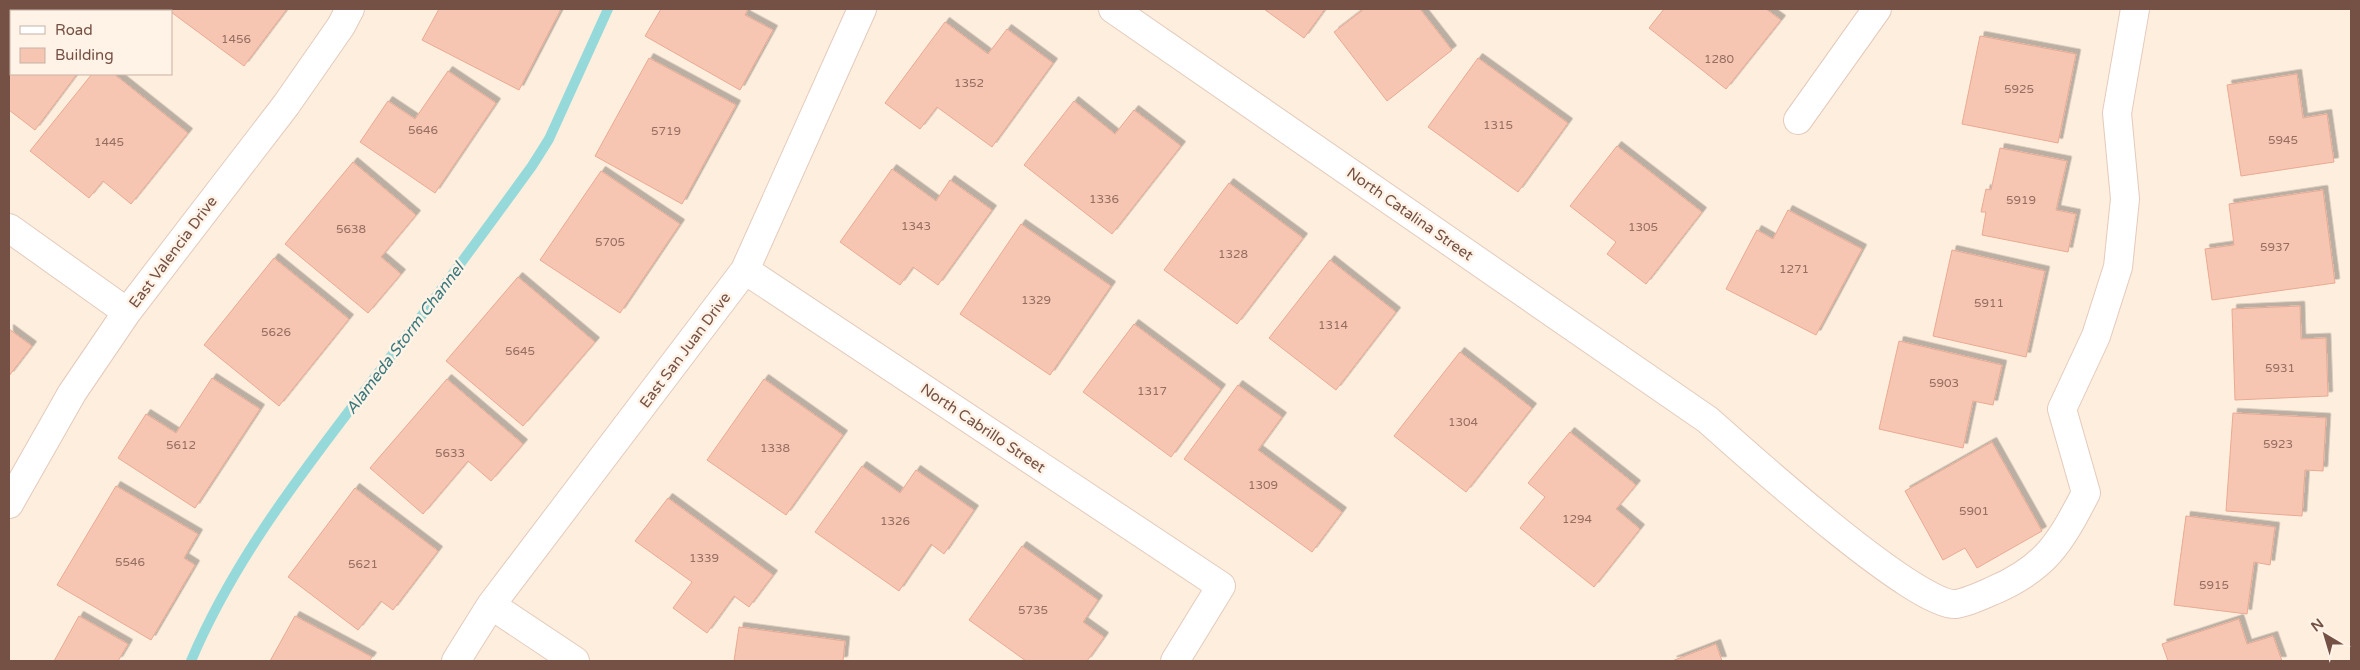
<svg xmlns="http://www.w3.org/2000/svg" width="2360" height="670" font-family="'Varela Round',sans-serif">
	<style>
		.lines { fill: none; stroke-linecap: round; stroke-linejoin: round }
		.stream { stroke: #96d9db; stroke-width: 10 }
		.building { fill: #f6c6b3; stroke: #eaa992; filter: url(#shadow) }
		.minor-casing { stroke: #e4cabc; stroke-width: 30 }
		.minor { stroke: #fff; stroke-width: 28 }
		.labels { text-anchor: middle; stroke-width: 5; stroke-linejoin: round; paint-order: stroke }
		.number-label { font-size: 12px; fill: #956e60 }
		.street-label { font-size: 15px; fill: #755044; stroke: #fff2e6 }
		.water-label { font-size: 16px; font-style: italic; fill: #37797d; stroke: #fff2e6 }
	</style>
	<defs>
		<filter id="shadow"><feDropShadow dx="4.5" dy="-4.5" stdDeviation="0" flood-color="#0004"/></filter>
	</defs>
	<rect width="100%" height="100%" fill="#feeedd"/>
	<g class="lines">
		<path class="stream" d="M191,661C233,562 297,479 362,394C420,319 476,243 532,166L549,139L608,9"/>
	</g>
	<path class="building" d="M9,9H39L43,11H11V74H77L35,130L9,110Z
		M167,9H287L244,66Z
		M439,9H561L519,90L422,40Z
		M661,9H748L745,15L773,30L740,90L645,36Z
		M1264,9H1325L1304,38Z
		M1364,9H1420L1452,50L1387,101L1334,32Z
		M1664,9H1766L1781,20L1726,89L1649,28Z
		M945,22L988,54L1007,29L1053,63L992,147L937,107L920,129L885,103Z
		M1980,36L2076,54L2058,143L1962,124Z
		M649,58L736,105L682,204L595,156Z
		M1478,58L1568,123L1518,192L1428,127Z
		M448,71L496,103L435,193L360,142L388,101L415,119Z
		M92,74H114L188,133L131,204L103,181L89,198L30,151Z
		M2297,74L2303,118L2327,114L2334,162L2241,176L2227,85Z
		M1074,101L1115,134L1134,110L1181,146L1112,234L1024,165Z
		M1617,146L1702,212L1646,284L1607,254L1616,242L1570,206Z
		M2000,148L2067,161L2056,210L2076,214L2068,252L1982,235L1986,212H1981L1986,189L1991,190Z
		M353,162L416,215L381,257L401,274L368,313L285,244Z
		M892,169L936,201L950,180L992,210L938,285L913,267L900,285L840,242Z
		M601,171L680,224L620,313L540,260Z
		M1229,183L1303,238L1237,324L1164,270Z
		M2323,190L2335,283L2212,300L2205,249L2234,245L2229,204Z
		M1788,210L1862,249L1816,335L1726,289L1757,230L1773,239Z
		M1021,224L1111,286L1050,375L960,314Z
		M1952,250L2045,271L2026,357L1933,336Z
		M274,258L349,319L279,406L204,345Z
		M1330,260L1396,312L1336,390L1269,338Z
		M518,277L595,342L523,426L446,361Z
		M2300,306L2301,339L2326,338L2328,396L2235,400L2232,309Z
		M1134,324L1221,389L1171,457L1083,392Z
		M9,329L32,346L9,376Z
		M1899,341L2002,365L1993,405L1973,401L1963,448L1879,429Z
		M1460,352L1532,408L1466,492L1394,436Z
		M212,378L260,409L195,508L118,458L146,414L176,433Z
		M447,379L523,444L491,481L468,461L423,514L370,468Z
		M764,379L843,435L786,515L707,460Z
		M1238,385L1282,417L1258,450L1342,512L1312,552L1184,459Z
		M2233,413L2326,418L2323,471L2305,470L2302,516L2226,511Z
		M1570,432L1636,485L1616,509L1640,529L1594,587L1520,528L1545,497L1528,483Z
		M1992,442L2042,531L1977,568L1965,548L1943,560L1905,491Z
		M862,466L900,493L916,470L974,510L944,554L931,544L899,591L815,532Z
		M116,486L198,534L184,558L195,565L151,640L57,585Z
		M355,488L438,551L393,610L381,601L358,630L288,577Z
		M668,498L773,575L749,607L734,596L707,633L673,608L692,582L635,541Z
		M2186,516L2275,527L2270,565L2254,562L2247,614L2174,605Z
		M1022,546L1098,600L1083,622L1104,637L1087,661H1026L969,620Z
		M79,616L128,644L118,661H54Z
		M295,616L372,657L369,661H270Z
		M2239,619L2247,644L2273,636L2282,661H2168L2162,644Z
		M739,627L845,641L843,661H734Z
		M1716,644L1722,661H1672Z"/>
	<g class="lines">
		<defs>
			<path id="minor" d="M1113,9L1708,420C1744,452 1917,608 1956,604C1968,602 1981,596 1992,591C2046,568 2060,543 2086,493L2062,409L2096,336L2118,267L2125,199L2117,113L2135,9
				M1798,120L1877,9
				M9,228L127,312
				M745,270L1221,586L1175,661
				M9,504L72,393L127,312L286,105L341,26L350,9
				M491,605L575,661
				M456,661L491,605L745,270L862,9"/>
		</defs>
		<use href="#minor" class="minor-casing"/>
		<use href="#minor" class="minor"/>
	</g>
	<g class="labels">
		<g class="number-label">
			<text x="236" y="43">1456</text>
			<text x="1719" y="63">1280</text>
			<text x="969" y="87">1352</text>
			<text x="2019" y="93">5925</text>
			<text x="1498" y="129">1315</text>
			<text x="423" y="134">5646</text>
			<text x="666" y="135">5719</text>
			<text x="2283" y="144">5945</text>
			<text x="109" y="146">1445</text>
			<text x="1104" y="203">1336</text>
			<text x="2021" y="204">5919</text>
			<text x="916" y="230">1343</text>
			<text x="1643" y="231">1305</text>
			<text x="351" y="233">5638</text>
			<text x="610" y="246">5705</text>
			<text x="2275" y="251">5937</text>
			<text x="1233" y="258">1328</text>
			<text x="1794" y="273">1271</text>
			<text x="1036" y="304">1329</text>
			<text x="1989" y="307">5911</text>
			<text x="1333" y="329">1314</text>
			<text x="276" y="336">5626</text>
			<text x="520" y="355">5645</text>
			<text x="2280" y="372">5931</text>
			<text x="1944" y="387">5903</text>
			<text x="1152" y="395">1317</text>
			<text x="1463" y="426">1304</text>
			<text x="2278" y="448">5923</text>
			<text x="181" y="449">5612</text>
			<text x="775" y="452">1338</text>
			<text x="450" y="457">5633</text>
			<text x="1263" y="489">1309</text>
			<text x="1974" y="515">5901</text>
			<text x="1577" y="523">1294</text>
			<text x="895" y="525">1326</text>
			<text x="704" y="562">1339</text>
			<text x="130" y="566">5546</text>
			<text x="363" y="568">5621</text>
			<text x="2214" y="589">5915</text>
			<text x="1033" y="614">5735</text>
		</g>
		<g class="street-label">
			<text transform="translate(1410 214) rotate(35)" y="5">North Catalina Street</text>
			<text transform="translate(173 252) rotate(-53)" y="5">East Valencia Drive</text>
			<text transform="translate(685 350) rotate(-53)" y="5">East San Juan Drive</text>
			<text transform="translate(983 428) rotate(34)" y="5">North Cabrillo Street</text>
		</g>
		<g class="water-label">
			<text transform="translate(404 338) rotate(-53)" y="6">Alameda Storm Channel</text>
		</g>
	</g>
	<rect width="2360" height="670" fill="none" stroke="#755044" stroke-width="20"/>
	<rect x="10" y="10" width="162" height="65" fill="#fff2e6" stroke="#c8b1a5"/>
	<rect x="20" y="26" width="25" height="8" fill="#ffffff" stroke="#c8b1a5"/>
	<text x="55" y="35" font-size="15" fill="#755044">Road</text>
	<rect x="20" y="48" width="25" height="15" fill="#f6c6b3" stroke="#c8b1a5"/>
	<text x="55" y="60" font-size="15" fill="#755044">Building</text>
	<g transform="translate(2325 635) rotate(322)" stroke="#fff2e6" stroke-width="4" paint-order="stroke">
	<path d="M0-4L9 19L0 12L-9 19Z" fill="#755044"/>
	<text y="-8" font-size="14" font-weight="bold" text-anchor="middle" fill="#755044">N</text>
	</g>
</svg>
